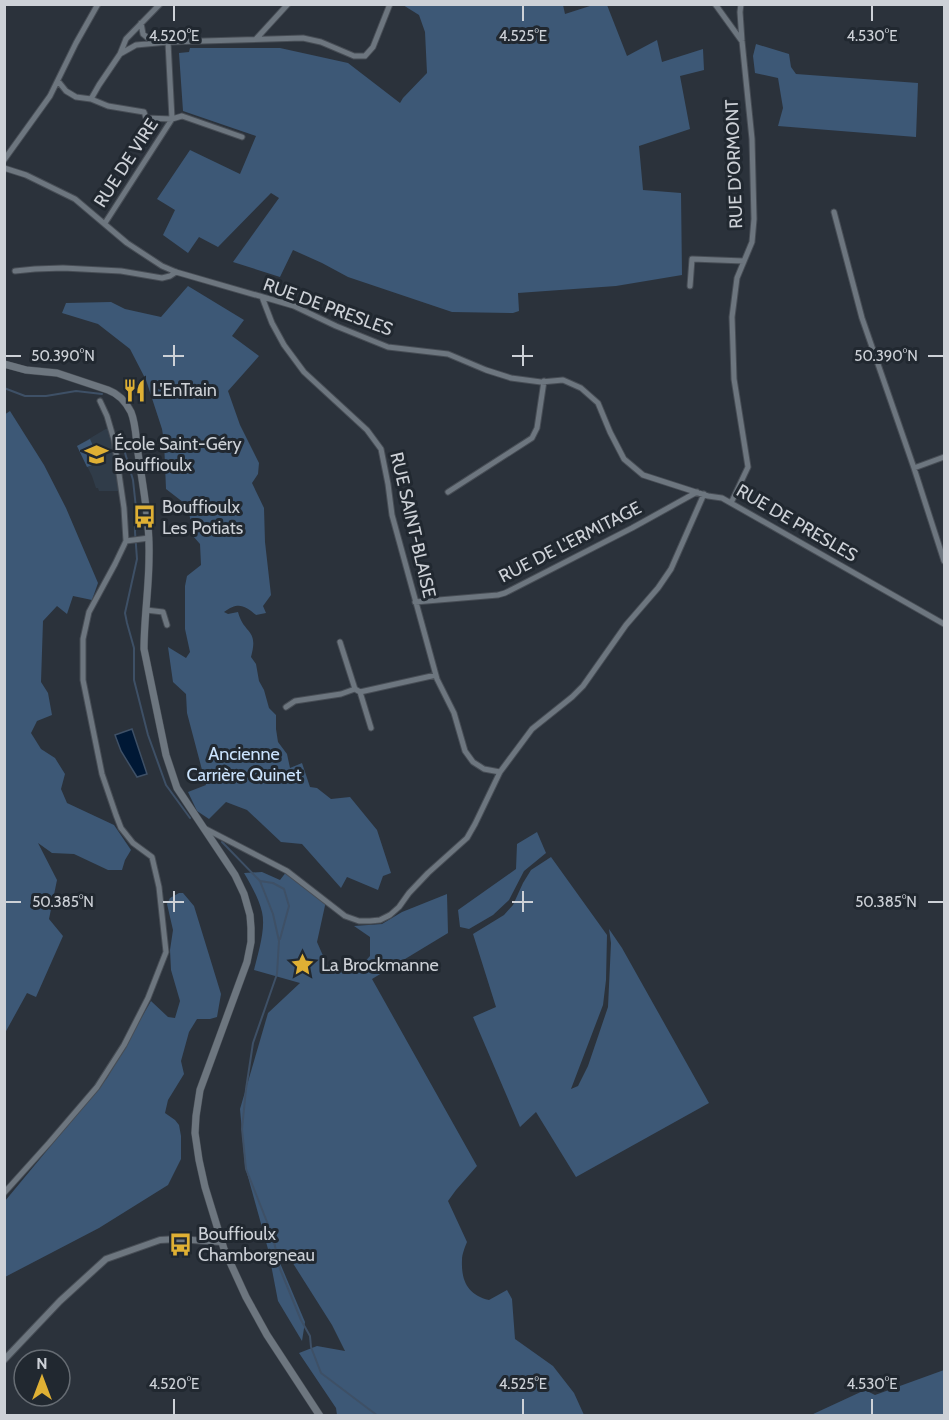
<svg xmlns="http://www.w3.org/2000/svg" width="949" height="1420" font-family="Cabin,sans-serif">
	<style>
		.built { fill: #303c49 }
		.green { fill: #3d5876 }
		.water { fill: #001835; stroke: #3e5066; stroke-width: 1.5 }
		.lines { fill: none; stroke-linecap: round; stroke-linejoin: round }
		.stream { stroke: #3e5066; stroke-width: 2 }
		.minor-casing { stroke: #474d55; stroke-width: 7 }
		.tertiary-casing { stroke: #474d55; stroke-width: 8 }
		.secondary-casing { stroke: #474d55; stroke-width: 8 }
		.minor { stroke: #6d767f; stroke-width: 5 }
		.tertiary { stroke: #6d767f; stroke-width: 6 }
		.secondary { stroke: #6d767f; stroke-width: 7 }
		.ticks { fill: none; stroke: #cdd1d7; stroke-width: 2 }
		.labels { text-anchor: middle; stroke-width: 6; stroke-linejoin: round; paint-order: stroke }
		.street-label { font-size: 18px; fill: #cdd1d7; stroke: #212830 }
		.poi-label { font-size: 18px; fill: #cdd1d7; stroke: #212830; text-anchor: start }
		.park-label { font-size: 18px; fill: #cbe3fd; stroke: #212830 }
		.ticks-label { font-size: 15px; text-anchor: middle; fill: #cdd1d7; stroke: #212830; stroke-width: 6; stroke-linejoin: round; paint-order: stroke }
	</style>
	<rect width="100%" height="100%" fill="#2b323b"/>
	<path class="built" d="M109,427L118,485V491H99L98,488H96L92,476L77,446Z"/>
	<path class="green" d="M403,5H563L565,14L593,5H607L627,56L657,40L662,62L703,49L704,70L680,76L690,129L639,146L643,190L681,193L682,275L616,286L518,293L519,311L513,313L452,312L348,277L322,263L293,250L280,277L233,262L279,198L271,193L218,247L199,237L188,253L163,235L175,210L157,199L190,150L240,174L256,136L183,111L179,53L189,52L190,48H280L348,63L400,103L403,98L427,73L425,32L419,15Z
		M756,44L789,54L791,67L796,74L918,83L916,137L778,126L783,108L778,78L755,73L753,56Z
		M188,286L244,320L232,336L259,356L228,391L240,425L259,463L258,474L252,483L264,508L265,542L271,595L263,606L266,613L256,615C244,605 238,602 224,612L228,614L238,612C244,635 259,628 251,657L256,664L259,681L264,690L269,708L276,715V729L278,742L287,754L290,768L302,763L310,787L317,788L331,799L350,797L377,830L391,873L383,876L378,890L347,877L341,888L302,844L281,842L247,810L226,802L209,819L197,811L188,792L206,785L187,713L186,694L173,682L168,647L186,658L190,652L185,629V586L187,576L201,565L200,544L193,536L188,506L166,489L164,441L162,429L146,380L130,349L98,324L62,313L66,303L111,302L125,309L161,317Z
		M10,411L44,465L66,508L98,583L92,600L73,596L67,614L57,606L43,621L41,682L48,693L52,715L37,721L31,733L41,749L55,758L65,774L61,789L67,803L114,825L131,850L125,860L122,870H108L74,854L52,853L38,843L57,880L49,919L63,936L36,997L27,993L5,1033L4,415Z
		M90,439L100,462L87,467L77,446Z
		M537,832L546,853L524,871L509,900L493,915L469,929L460,927L458,910L516,869L517,844Z
		M551,857L607,935L606,980L603,1005L571,1089L578,1086L588,1066L608,1007L611,943L609,929L622,948L709,1103L576,1177L536,1112L520,1127L473,1017L496,1007L473,934L504,915L513,905L523,883L531,870Z
		M287,871L326,901L317,942L331,974L343,968H359L370,956V937L354,926L382,924L402,912L447,894L448,933L372,979L477,1166L456,1190L448,1201L467,1242C465,1247 462,1254 462,1260C461,1281 468,1295 489,1300L507,1290L512,1299L515,1339L553,1366L574,1393L584,1415H337L336,1408L299,1353L317,1346L345,1351L332,1325L289,1257L280,1263L305,1322L302,1341L278,1301L268,1249L245,1166L240,1109L268,1013L300,983L254,970C258,953 266,929 262,912C259,899 251,885 244,873L262,872L280,880Z
		M179,893H183L194,906L221,994L217,1017L210,1019H197L189,1032L181,1061L184,1074L168,1100L165,1113L175,1120L179,1125L181,1136V1159L168,1185L99,1228L5,1277V1201L107,1078L151,1001L168,1017L175,1018L180,1001L171,970L170,950L173,930L167,904L170,898Z
		M944,1370V1415H811L865,1390L875,1395Z"/>
	<path class="water" d="M132,729L147,774L137,777L121,751L115,735Z"/>
	<g class="lines">
		<path class="stream" d="M4,388L25,396H46L76,391L102,394
			M123,446L133,480L136,508L135,532L137,559L125,613L127,623L134,648V680L148,735L166,785L190,818
			M222,842L260,881L273,914L279,941L277,974L253,1043L246,1089L242,1129L246,1169L273,1237L280,1269L301,1320L310,1336L311,1347L321,1373L378,1416
			M260,881L273,883L284,889L289,906L280,939"/>
		<defs>
			<path id="minor" d="M715,4L741,40
				M141,23L143,34L154,43
				M256,39L288,4
				M120,54L136,45L168,42L303,38L321,42L354,56H365L373,47L390,4
				M58,81L66,91L76,97L91,99L108,106L144,112L146,118L172,119L182,116L242,137
				M91,99L99,85L120,54L126,39L160,4
				M4,160L50,96L76,43L98,4
				M4,168L26,175L75,199L127,243L162,266L176,272L294,306L336,326L388,347L448,354L486,370L511,378L541,382L563,380L581,388L598,403L610,432L624,459L643,475L708,496L722,498L944,624
				M834,212L862,318L914,468L944,561
				M105,223L172,119L168,42
				M15,271L35,269L63,268L121,271L162,278L170,276L176,272
				M690,286L692,259L744,261
				M262,297L272,323L284,345L304,372L367,430L381,449L388,484L392,515L437,679L454,713L465,751L473,762L484,769L500,772
				M914,468L944,457
				M448,492L532,438L537,428L544,381
				M731,503L748,467L734,379L732,317L737,278L752,242L754,219L752,139L742,41L740,12L741,4
				M126,541L149,538
				M415,602L498,595L505,593L632,528L697,492
				M146,610L163,612L167,625
				M340,642L355,689
				M355,689L360,692L436,675
				M360,692L371,728
				M286,707L295,701L341,694L355,689
				M204,828L287,871L345,916L359,921H370L380,920L390,915L399,907L409,893L428,873L467,838L475,824L500,772L532,729L572,697L583,686L626,625L658,588L671,569L704,494
				M4,1193L49,1143L97,1087L124,1045L148,998L166,952L159,887L152,857L133,843L121,828L116,815L102,774L83,680V639L89,612L115,564L126,541L124,508L114,440L107,416L100,401"/>
			<path id="tertiary" d="M4,1360L60,1301L106,1259L160,1240L178,1239L221,1242"/>
			<path id="secondary" d="M4,364L26,370L57,373L108,390C119,394 126,402 131,412C136,424 136,440 138,453C143,487 150,523 149,557C149,588 144,618 144,649L166,755L177,788L235,875L244,894L250,915L251,928V942L247,962L200,1090L196,1116L195,1133L199,1160L205,1187L224,1249L246,1297L267,1335L320,1416"/>
		</defs>
		<use href="#minor" class="minor-casing"/>
		<use href="#tertiary" class="tertiary-casing"/>
		<use href="#secondary" class="secondary-casing"/>
		<use href="#minor" class="minor"/>
		<use href="#tertiary" class="tertiary"/>
		<use href="#secondary" class="secondary"/>
	</g>
	<path class="ticks" d="M174,6V21M523,6V21M872,6V21M174,345V366M523,345V366M6,356H21M163,356H184M512,356H533M928,356H943M174,891V912M523,891V912M6,902H21M163,902H184M512,902H533M928,902H943M174,1399V1414M523,1399V1414M872,1399V1414"/>
	<defs>
		<symbol id="restaurant-bare" viewBox="-9 -9 18 18"><path d="M-5-6h1v4h1v-4h1v4h1v-4h1v5L-1.5 .5V6h-2V.5L-5-1ZM5-6V6H3V1.5H1.5Q1.5-4 5-6Z" fill="#dfb034" stroke="#212830" stroke-width="2.5" paint-order="stroke"/></symbol>
		<symbol id="school-bare" viewBox="-9 -9 18 18"><path d="M0-5L7-2L0 1L-7-2ZM-4 1L0 2.5L4 1V4Q0 6-4 4Z" fill="#dfb034" stroke="#212830" stroke-width="2.5" paint-order="stroke"/></symbol>
		<symbol id="bus-bare" viewBox="-9 -9 18 18"><path d="M-5-6H5V4H4V6H2V4H-2V6H-4V4H-5ZM-3.5-4V0h7V-4ZM-3.5 1.2v1.5H-2V1.2ZM2 1.2v1.5H3.5V1.2Z" fill="#dfb034" stroke="#212830" stroke-width="2.5" paint-order="stroke"/></symbol>
		<symbol id="sight-bare" viewBox="-9 -9 18 18"><path d="M0-6L1.8-2.2L6-1.7L2.9 1.2L3.7 5.4L0 3.3L-3.7 5.4L-2.9 1.2L-6-1.7L-1.8-2.2Z" fill="#dfb034" stroke="#212830" stroke-width="2.5" paint-order="stroke"/></symbol>
	</defs>
	<g fill-rule="evenodd">
		<use href="#restaurant-bare" x="118" y="374" width="33" height="33"/>
		<use href="#school-bare" x="80" y="438" width="33" height="33"/>
		<use href="#bus-bare" x="128" y="500" width="33" height="33"/>
		<use href="#sight-bare" x="286" y="948" width="33" height="33"/>
		<use href="#bus-bare" x="164" y="1228" width="33" height="33"/>
	</g>
	<g class="labels">
		<g class="street-label">
			<text transform="translate(126 163) rotate(-57)" y="6">RUE DE VIRE</text>
			<text transform="translate(734 164) rotate(-92)" y="6">RUE D'ORMONT</text>
			<text transform="translate(328 307) rotate(20)" y="6">RUE DE PRESLES</text>
			<text transform="translate(797 523) rotate(30)" y="6">RUE DE PRESLES</text>
			<text transform="translate(413 525) rotate(77)" y="6">RUE SAINT-BLAISE</text>
			<text transform="translate(570 542) rotate(-27)" y="6">RUE DE L'ERMITAGE</text>
		</g>
		<g class="poi-label">
			<text x="152" y="396">L'EnTrain</text>
			<text x="114" y="450">École Saint-Géry<tspan x="114" dy="21">Bouffioulx</tspan></text>
			<text x="162" y="513">Bouffioulx<tspan x="162" dy="21">Les Potiats</tspan></text>
			<text x="321" y="971">La Brockmanne</text>
			<text x="198" y="1240">Bouffioulx<tspan x="198" dy="21">Chamborgneau</tspan></text>
		</g>
		<g class="park-label">
			<text x="244" y="760">Ancienne<tspan x="244" dy="21">Carrière Quinet</tspan></text>
		</g>
	</g>
	<g class="ticks-label">
		<text x="174" y="41">4.520°E</text>
		<text x="523" y="41">4.525°E</text>
		<text x="872" y="41">4.530°E</text>
		<text x="63" y="361">50.390°N</text>
		<text x="886" y="361">50.390°N</text>
		<text x="63" y="907">50.385°N</text>
		<text x="886" y="907">50.385°N</text>
		<text x="174" y="1389">4.520°E</text>
		<text x="523" y="1389">4.525°E</text>
		<text x="872" y="1389">4.530°E</text>
	</g>
	<rect width="949" height="1420" fill="none" stroke="#cdd1d7" stroke-width="12"/>
	<g transform="translate(42 1378)"><circle r="28" fill="#212830" stroke="#666c73" stroke-width="1.5"/>
	<path d="M0-4.5L10 22L0 15L-10 22Z" fill="#dfb034"/>
	<text y="-9" font-size="16" font-weight="bold" text-anchor="middle" fill="#cdd1d7">N</text>
	</g>
</svg>
